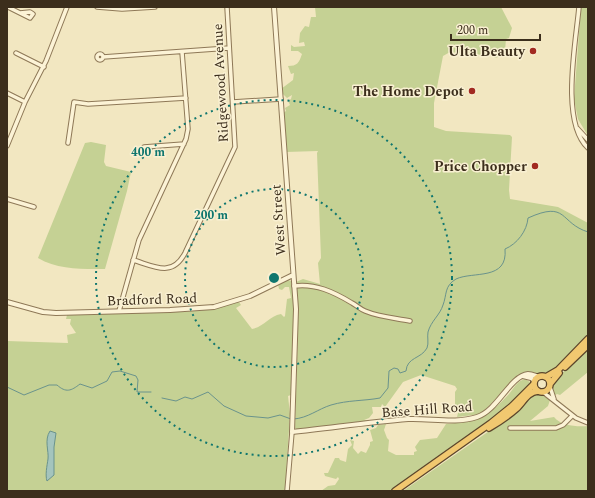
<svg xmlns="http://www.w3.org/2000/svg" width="595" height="498" font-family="Spectral,serif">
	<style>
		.green { fill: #c5d194 }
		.water { fill: #a4c4bd; stroke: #6a938c }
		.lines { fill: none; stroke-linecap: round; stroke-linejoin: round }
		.stream { stroke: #6a938c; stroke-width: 1 }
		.minor-casing { stroke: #8e7857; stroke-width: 5.5 }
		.tertiary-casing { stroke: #8e7857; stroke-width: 6 }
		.trunk-casing { stroke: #5b452b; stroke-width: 8 }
		.minor { stroke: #fcf3d6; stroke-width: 3.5 }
		.tertiary { stroke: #fcf3d6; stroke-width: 4 }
		.trunk { stroke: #f1c870; stroke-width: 5.5 }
		.ring { fill: none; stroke: #0f766e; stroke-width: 2; stroke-dasharray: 2 4 }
		.poi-dot { fill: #a22a21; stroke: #f9f0d2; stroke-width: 1.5 }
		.labels { text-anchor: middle; stroke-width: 3; stroke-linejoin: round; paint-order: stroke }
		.poi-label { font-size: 14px; font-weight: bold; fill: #3c2e1c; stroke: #f9f0d2; text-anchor: end }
		.street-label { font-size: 14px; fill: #3c2e1c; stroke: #f9f0d2 }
		.centre { fill: #0f766e; stroke: #f9f0d2; stroke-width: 2 }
		.ring-label { font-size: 12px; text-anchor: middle; font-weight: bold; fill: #0f766e; stroke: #f9f0d2; stroke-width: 3; stroke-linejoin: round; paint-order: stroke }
	</style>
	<rect width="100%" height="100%" fill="#f2e7c1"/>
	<path class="green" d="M315,7H501L512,28L509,38L506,39L505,51L501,56L495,58L493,56L450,52L443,56L434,103V127L446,131L510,135L512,137L509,190L510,199L558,207L588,223V334L558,368L546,375L530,373L519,375L481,414L457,417L459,409L455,405V392L457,389L455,386L421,375L403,382L385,407L382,404L381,407H372L373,413L369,418L364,420H368L371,422L298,430L295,428L298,333L296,282L303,279L320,284L318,263L321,258L317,153L318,151L286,152L283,113L286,111L285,108L290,105L288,101L291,99L292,95L287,98L281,92V89L293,80L294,73L291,74L288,66C297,66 299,63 302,54L298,51H291V45L294,47L305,46L304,42L299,43L300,33L305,26L309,27L311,17H316Z
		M581,7H588V136L578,119L574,99Z
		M91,142L106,145L104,162L106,166L131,172L127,191L105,269C82,269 58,270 38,258L85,143Z
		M288,280L291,281L295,310L291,395L288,396L290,414L285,491H7V341L68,343L67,335L76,333L70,324L71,319H66L67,315C112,311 158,315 203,310C215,308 227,304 239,302L241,305L236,308L252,329C264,327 269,316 281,314L284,317L285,316L287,299L291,298L289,287H285L282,290L279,289L278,284Z
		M588,348V372L560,395L557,394L554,396L551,389L552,383Z
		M525,379L530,382L526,391L495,416L391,491H321L328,486L335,485L339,479L338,477L336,479L325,476L324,473H328L335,458H339L340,460L346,462L348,449L352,445L350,440L354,441L353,448L358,454L361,451L366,453L370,445V442L373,441L370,430L376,428L378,425L386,424L384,430L387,438L389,440L388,451L396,455H414V452L417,451L415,447L420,440L437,438L446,424C478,421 488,417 509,394C514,388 517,381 525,379Z
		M537,393L542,394L550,400L548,406L530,421L554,417C561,426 577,427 588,426V491H403L502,422L529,397Z"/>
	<path class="water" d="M50,431L56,433L54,447V475L47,481C45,475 47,466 48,459C49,451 44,440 50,431Z"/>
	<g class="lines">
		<path class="stream" d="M7,387L24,395L49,385H57C66,393 71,391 80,384L92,388L107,381L112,372L120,371L136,376L138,380L137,392H151
			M162,398L176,401L185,397L192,399L208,392L224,406L246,416L268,418L280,415L291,419
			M294,419C308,418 318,409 331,405C348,400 364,401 380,398L388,388L389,371L394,368L398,369L400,373L406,371C407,357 421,359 427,348C429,343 427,337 428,332C431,321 440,315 443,305C447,295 444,286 456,279C473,271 508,281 505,249C517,244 527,231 528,218C568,200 559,223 588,232"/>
		<defs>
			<path id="minor" d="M8,7L20,13
				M97,7L122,9L155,7
				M579,7C576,42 560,122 588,148
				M30,12L33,14L30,18L20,13Z
				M16,53L44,67
				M97 57a3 3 0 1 1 6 0a3 3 0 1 1-6 0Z
				M103,57L229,48
				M7,93L25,102
				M233,102L281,99
				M577,128L588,140
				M68,143L74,102L88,104L186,98
				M7,146L25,102L46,61L67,7
				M144,147L184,144
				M7,199L34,207
				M133,260C154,266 172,278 185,253L235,147L227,7
				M294,286C315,283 334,292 352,303C356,305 360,309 365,311C379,317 395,318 410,321
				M119,311L139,240L186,139L188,129L182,52
				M550,387L554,399
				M543,392L576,418L588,423
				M510,428H556L563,425L572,416
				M287,491L292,432"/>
			<path id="tertiary" d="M274,7L296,309L292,432C331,428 369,422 408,419C431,418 455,424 477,417C498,410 510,376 528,374C532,374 536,376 540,377
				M7,302L43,312L56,313L170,310L214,307L250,296L293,275
				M523,376L531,378L535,381"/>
			<path id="trunk" d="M565,367L588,345
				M534 384a8 8 0 1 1 16 0a8 8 0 1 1-16 0Z
				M546,377L558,370L588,339
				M550,384L559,373
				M489,428C499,422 507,417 516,409C523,403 527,392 538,391
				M395,491L491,423L512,406L534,384"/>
		</defs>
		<use href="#minor" class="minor-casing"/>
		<use href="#tertiary" class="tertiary-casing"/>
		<use href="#trunk" class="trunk-casing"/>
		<use href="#minor" class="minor"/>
		<use href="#tertiary" class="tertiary"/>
		<use href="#trunk" class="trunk"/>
	</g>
	<g class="ring">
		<circle cx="274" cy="278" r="89"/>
		<circle cx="274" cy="278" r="178"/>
	</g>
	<g class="poi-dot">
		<circle cx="533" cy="51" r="4"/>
		<circle cx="472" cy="91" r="4"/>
		<circle cx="535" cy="166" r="4"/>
	</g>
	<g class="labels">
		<g class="poi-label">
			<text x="525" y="56">Ulta Beauty</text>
			<text x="464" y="96">The Home Depot</text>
			<text x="527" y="171">Price Chopper</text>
		</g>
		<g class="street-label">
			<text transform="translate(220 83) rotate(-93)" y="5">Ridgewood Avenue</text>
			<text transform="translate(278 220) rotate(-94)" y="5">West Street</text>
			<text transform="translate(152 299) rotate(-2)" y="5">Bradford Road</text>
			<text transform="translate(427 409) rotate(-4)" y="5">Base Hill Road</text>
		</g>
	</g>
	<circle cx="274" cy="278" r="6" class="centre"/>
	<g class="ring-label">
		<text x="148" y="156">400 m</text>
		<text x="211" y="219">200 m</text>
	</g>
	<rect width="595" height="498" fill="none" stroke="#3c2e1c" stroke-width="16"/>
	<path d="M451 34v6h89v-6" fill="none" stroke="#3c2e1c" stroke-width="2"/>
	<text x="457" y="34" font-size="12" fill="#3c2e1c" stroke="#f9f0d2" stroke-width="3" paint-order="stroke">200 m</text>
</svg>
